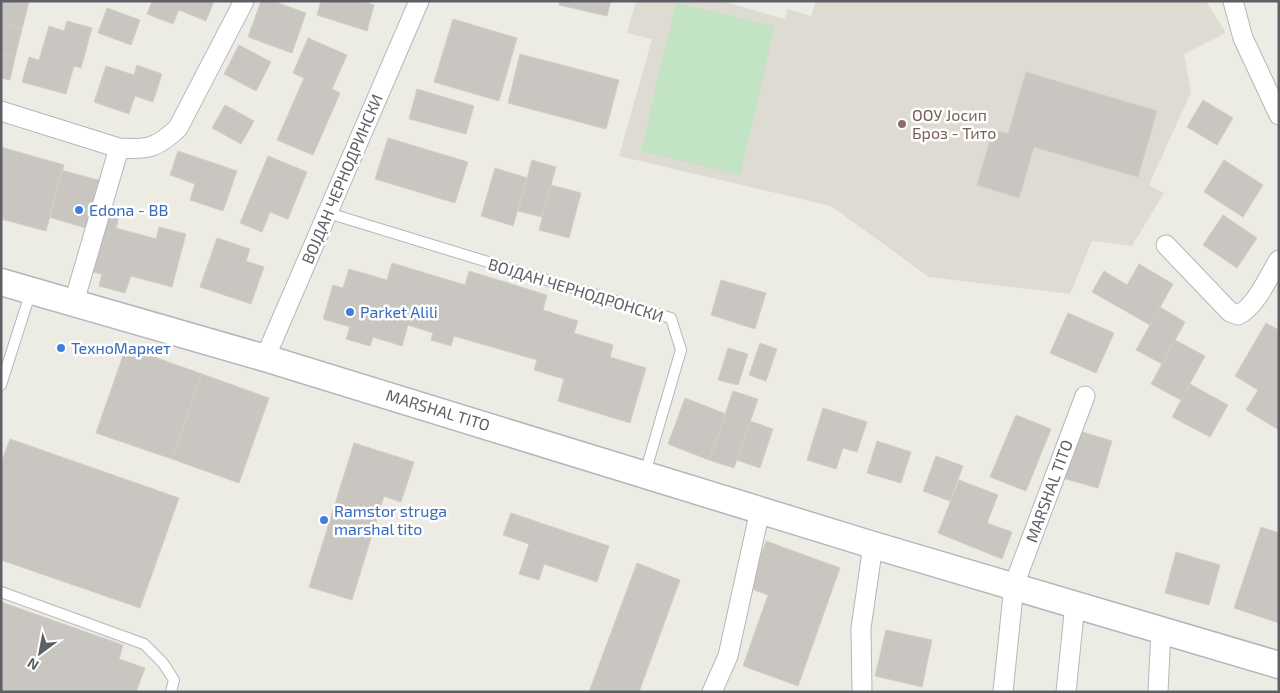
<svg xmlns="http://www.w3.org/2000/svg" width="1280" height="693" font-family="'Exo 2',sans-serif">
	<style>
		.education { fill: #dddbd2 }
		.green { fill: #c2e3c4 }
		.building { fill: #c9c6c2; stroke: #d2cec3 }
		.lines { fill: none; stroke-linecap: round; stroke-linejoin: round }
		.lane-casing { stroke: #b4b6ba; stroke-width: 12 }
		.street-casing { stroke: #b4b6ba; stroke-width: 21 }
		.secondary-casing { stroke: #b3b6bb; stroke-width: 29 }
		.lane { stroke: #fff; stroke-width: 10 }
		.street { stroke: #fff; stroke-width: 19 }
		.secondary { stroke: #fff; stroke-width: 26 }
		.education-dot { fill: #8d6e63; stroke: #fff; stroke-width: 2 }
		.shop-dot { fill: #3f7fe0; stroke: #fff; stroke-width: 2 }
		.labels { text-anchor: middle; stroke-width: 5; stroke-linejoin: round; paint-order: stroke }
		.education-label { font-size: 16px; fill: #785e54; stroke: #fff; text-anchor: start }
		.street-label { font-size: 16px; fill: #5c5f64; stroke: #fff }
		.shop-label { font-size: 16px; fill: #366cbe; stroke: #fff; text-anchor: start }
	</style>
	<rect width="100%" height="100%" fill="#edece4"/>
	<path class="education" d="M636,1H722L785,19L787,9L811,16L816,1H1206L1226,33L1184,54L1191,92L1149,185L1164,193L1132,246L1092,241L1070,294L929,277L831,206L619,156L652,39L627,33Z"/>
	<path class="green" d="M676,3L775,26L740,175L641,151Z"/>
	<path class="building" d="M1,1L29,2L22,29L1,23Z
		M152,1H214L206,21L179,10L173,24L147,14Z
		M261,1H273L306,13L292,53L248,37Z
		M321,1H362L374,5L367,31L317,15Z
		M560,1H611L607,16L559,5Z
		M107,8L140,20L131,45L98,33Z
		M453,19L517,38L499,101L434,82Z
		M67,21L92,28L81,68L74,66L66,94L22,82L29,57L39,60L49,26L64,31Z
		M1,23L22,29L15,57L1,53Z
		M308,38L347,55L332,89L340,93L313,155L277,140L304,78L293,73Z
		M239,45L271,62L256,91L224,74Z
		M1,53L15,57L10,80L1,78Z
		M520,54L619,80L606,129L508,103Z
		M137,65L162,74L153,102L135,96L129,114L94,102L106,66L134,75Z
		M1026,72L1157,111L1138,177L1034,147L1019,198L977,185L993,130L1008,134Z
		M417,89L474,106L466,134L409,119Z
		M1203,100L1233,118L1217,145L1187,127Z
		M225,105L254,121L241,144L212,128Z
		M388,138L468,162L455,203L375,179Z
		M1,147L64,165L46,231L1,219Z
		M178,151L237,171L223,211L190,200L195,184L170,175Z
		M268,156L307,172L288,219L270,212L262,232L240,223Z
		M532,160L556,167L542,217L518,211Z
		M1224,160L1263,185L1243,217L1204,192Z
		M495,168L527,178L513,226L481,216Z
		M61,170L102,181L89,229L49,217Z
		M551,185L581,193L569,238L539,230Z
		M106,206L121,210L116,228L156,239L159,227L186,234L172,287L131,276L125,293L99,286L102,274L88,271Z
		M1223,215L1257,238L1237,268L1203,245Z
		M217,238L250,249L246,261L264,267L251,304L200,287Z
		M392,263L465,285L469,271L547,295L543,310L578,321L574,333L613,345L610,357L646,368L630,423L558,401L564,379L534,370L537,360L454,336L451,346L431,340L433,333L408,325L402,346L373,337L370,346L346,339L350,327L323,319L333,285L343,288L349,269L387,280Z
		M1139,264L1173,284L1150,325L1092,292L1104,271L1127,285Z
		M721,280L766,293L755,329L711,315Z
		M1160,307L1185,322L1162,364L1136,350Z
		M1068,313L1114,333L1096,373L1050,353Z
		M1266,323L1279,330V430L1246,410L1258,390L1235,376Z
		M1175,340L1205,356L1181,400L1151,384Z
		M760,343L777,349L766,381L749,375Z
		M126,347L202,374L172,459L96,433Z
		M728,348L748,354L738,385L718,380Z
		M202,374L269,398L239,483L172,459Z
		M1190,384L1228,405L1210,437L1172,417Z
		M733,391L758,399L734,468L709,460Z
		M685,398L726,414L709,460L668,444Z
		M823,408L867,422L857,452L843,448L836,469L807,460Z
		M1016,415L1051,429L1026,491L990,477Z
		M750,421L773,429L760,468L737,460Z
		M1076,430L1112,441L1098,488L1062,478Z
		M10,439L179,498L140,608L1,560V463Z
		M877,441L911,452L901,483L867,473Z
		M354,443L414,462L401,502L384,496L352,600L309,587Z
		M936,456L963,466L950,501L923,491Z
		M959,480L998,495L987,523L1012,532L1002,559L938,533Z
		M511,513L609,546L597,582L544,564L539,580L519,574L529,544L503,535Z
		M1261,527L1279,533V623L1234,608Z
		M766,541L840,568L798,686L743,666L768,595L749,588Z
		M1176,552L1220,565L1209,605L1165,593Z
		M637,563L680,580L639,692H589Z
		M1,602L123,645L119,659L145,668L136,692H1Z
		M886,630L932,640L922,687L875,676Z"/>
	<g class="lines">
		<defs>
			<path id="lane" d="M328,213L671,318L681,350L645,473
				M1,385L31,291
				M1,592L144,644L163,663L174,680L171,692"/>
			<path id="street" d="M1233,1L1243,38L1279,115
				M1,111L119,148
				M1166,245L1230,312L1238,315C1256,307 1268,277 1279,260
				M74,302L119,148C148,150 157,148 178,128L244,1
				M265,358L419,1
				M712,692L728,656L760,510
				M862,692L861,628L873,545
				M1003,692L1014,585L1085,396
				M1066,692L1075,604
				M1158,692L1161,630"/>
			<path id="secondary" d="M1,282L265,358L873,545L1279,665"/>
		</defs>
		<use href="#lane" class="lane-casing"/>
		<use href="#street" class="street-casing"/>
		<use href="#secondary" class="secondary-casing"/>
		<use href="#lane" class="lane"/>
		<use href="#street" class="street"/>
		<use href="#secondary" class="secondary"/>
	</g>
	<circle class="education-dot" cx="902" cy="124" r="5"/>
	<g class="shop-dot">
		<circle cx="79" cy="210" r="5"/>
		<circle cx="350" cy="312" r="5"/>
		<circle cx="61" cy="348" r="5"/>
		<circle cx="324" cy="520" r="5"/>
	</g>
	<g class="labels">
		<g class="education-label">
			<text x="912" y="121">ООУ Јосип<tspan x="912" dy="18">Броз - Тито</tspan></text>
		</g>
		<g class="street-label">
			<text transform="translate(342 179) rotate(-67)" y="6">ВОЈДАН ЧЕРНОДРИНСКИ</text>
			<text transform="translate(576 290) rotate(17)" y="6">ВОЈДАН ЧЕРНОДРОНСКИ</text>
			<text transform="translate(438 410) rotate(17)" y="6">MARSHAL TITO</text>
			<text transform="translate(1049 491) rotate(-70)" y="6">MARSHAL TITO</text>
		</g>
		<g class="shop-label">
			<text x="89" y="216">Edona - BB</text>
			<text x="360" y="318">Parket Alili</text>
			<text x="71" y="354">ТехноМаркет</text>
			<text x="334" y="517">Ramstor struga<tspan x="334" dy="18">marshal tito</tspan></text>
		</g>
	</g>
	<rect width="1280" height="693" fill="none" stroke="#5c5f64" stroke-width="5"/>
	<g transform="translate(40 653) rotate(212)" stroke="#ffffff" stroke-width="4" paint-order="stroke">
	<path d="M0-4L9 19L0 12L-9 19Z" fill="#5c5f64"/>
	<text y="-8" font-size="14" font-weight="bold" text-anchor="middle" fill="#5c5f64">N</text>
	</g>
</svg>
